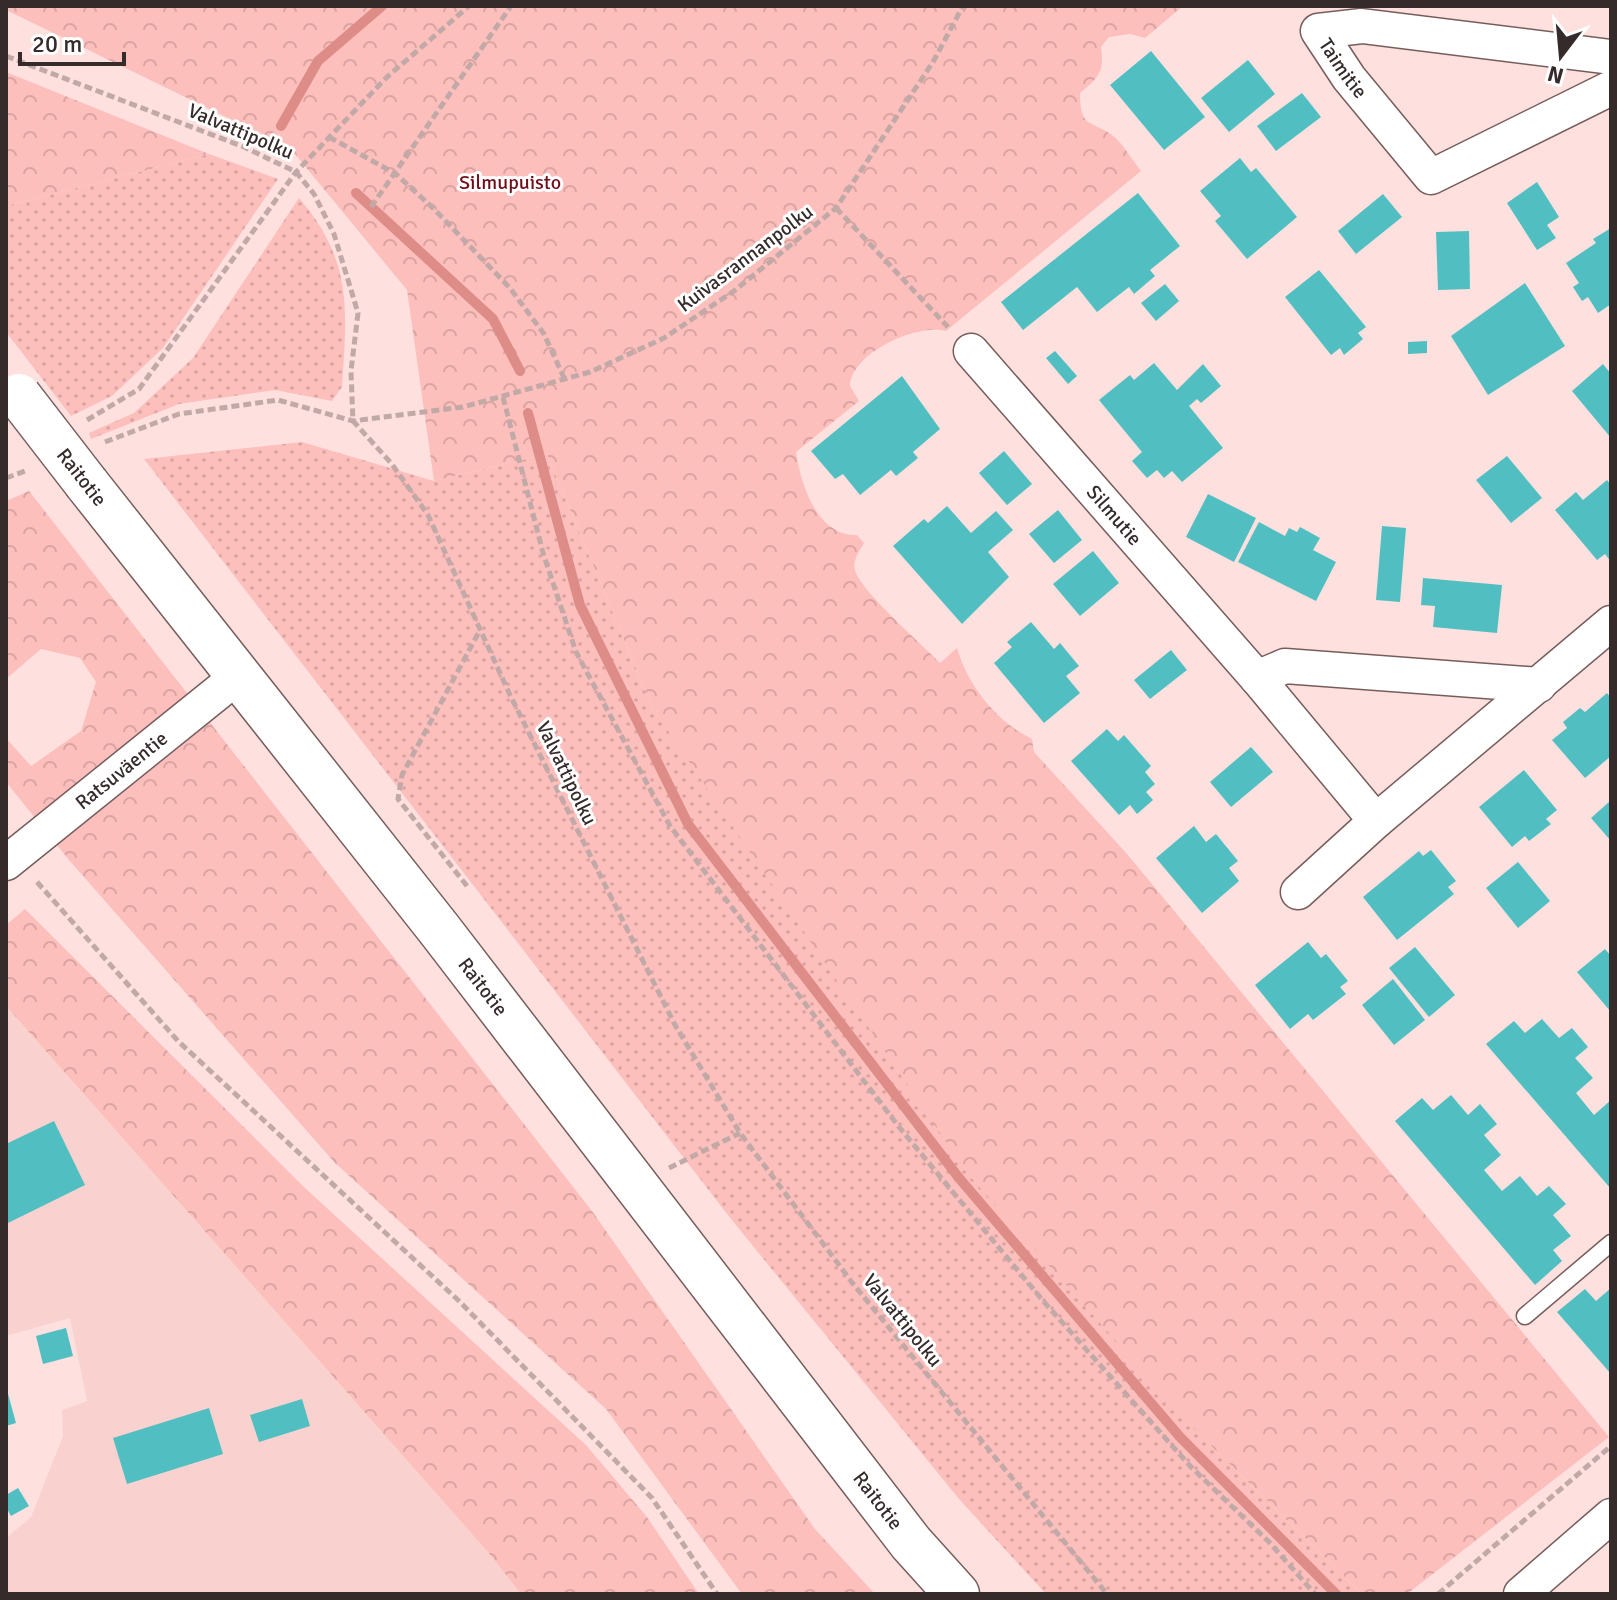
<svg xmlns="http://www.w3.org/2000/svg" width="1617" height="1600" font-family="Signika,sans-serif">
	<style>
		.built { fill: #f9d2d0 }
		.grass { fill: url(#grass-dots) }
		.forest { fill: url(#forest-crowns) }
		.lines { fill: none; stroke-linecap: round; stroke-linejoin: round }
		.stream { stroke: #dd8c88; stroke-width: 10 }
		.building { fill: #51bfc2 }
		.lane-casing { stroke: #765d5b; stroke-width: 19 }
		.street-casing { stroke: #765d5b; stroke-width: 37 }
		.primary-casing { stroke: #765d5b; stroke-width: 47 }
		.path { stroke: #c1a9a8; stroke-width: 5; stroke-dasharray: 8 4; stroke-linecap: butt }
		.lane { stroke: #fff; stroke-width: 16 }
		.street { stroke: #fff; stroke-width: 34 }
		.primary { stroke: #fff; stroke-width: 44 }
		.primary-bridge-casing { stroke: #765d5b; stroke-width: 47; stroke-linecap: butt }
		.primary-bridge { stroke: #fff; stroke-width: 44 }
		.labels { text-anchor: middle; stroke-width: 6; stroke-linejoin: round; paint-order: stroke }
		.street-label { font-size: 20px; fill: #362b2b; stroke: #fff }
		.park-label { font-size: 20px; fill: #700f19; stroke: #fff }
	</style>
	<defs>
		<pattern id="grass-dots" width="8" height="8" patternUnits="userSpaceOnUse" patternTransform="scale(2)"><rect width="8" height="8" fill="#fdbfbc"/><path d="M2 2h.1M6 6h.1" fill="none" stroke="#d9a4a2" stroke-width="1.8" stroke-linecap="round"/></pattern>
		<pattern id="forest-crowns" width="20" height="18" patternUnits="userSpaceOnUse" patternTransform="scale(2)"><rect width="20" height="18" fill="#fdbfbc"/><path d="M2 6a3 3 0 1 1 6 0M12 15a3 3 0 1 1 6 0" fill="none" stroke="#d9a4a2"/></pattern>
	</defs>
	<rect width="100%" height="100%" fill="#fee0de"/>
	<path class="built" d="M6,1006L487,1551L521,1594H6V1538L31,1517L63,1436L62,1410L87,1401L70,1318L6,1336Z"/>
	<path class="grass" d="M209,154L278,179L163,348L112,396L71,416L6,332V206Z
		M299,198C353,261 347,309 342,387L332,401L275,390L179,404L91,439L89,433L134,413L193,358Z
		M302,442L434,481L547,454L652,707L1193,1428L1362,1594H1046L959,1499L731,1219L144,459Z"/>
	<path class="forest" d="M6,6H1183L1145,38L1130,34L1109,37L1101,47C1105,72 1098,78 1080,93C1080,129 1091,120 1112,135C1123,143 1132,160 1141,171L946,331C917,323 851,353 850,386L859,401L796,452C801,485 817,536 857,535L864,543C859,552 851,562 856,573C865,595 921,643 940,663L957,648C968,686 996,721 1032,739L1034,752L1128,855L1609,1437L1407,1594H1362L1193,1428L967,1173L652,707L547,454L434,481L407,290L290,148L6,10Z
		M6,72L209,154L6,206Z
		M29,491L592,1211L815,1529L875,1594H742L606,1409L335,1163L69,860L6,782V738L31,766L81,731L96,682L80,658L41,649L6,679V501Z
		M25,909L305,1188L586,1445L647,1517L699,1594H521L487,1551L6,1006V925Z"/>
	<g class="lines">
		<path class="stream" d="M281,126L318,61L382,6
			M356,193L493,319L520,371
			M528,413L580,605L688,824L959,1178L1180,1437L1336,1594"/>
	</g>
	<path class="building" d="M1151,51L1205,117L1164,150L1110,85Z
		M1248,60L1275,94L1229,132L1201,98Z
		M1302,93L1321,117L1276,151L1257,126Z
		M1240,158L1251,172L1256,168L1297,217L1247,259L1215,221L1221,216L1200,191Z
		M1537,182L1559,217L1547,225L1556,238L1537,250L1507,203Z
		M1138,193L1180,246L1150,270L1155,276L1134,294L1129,287L1097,312L1077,287L1023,330L1001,302Z
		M1383,194L1402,217L1356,254L1338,231Z
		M1611,228V304L1598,313L1588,297L1582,301L1573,287L1579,283L1566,263L1596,243L1593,239Z
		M1469,231L1470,289L1438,290L1436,232Z
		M1319,270L1366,327L1358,333L1363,339L1344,355L1340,348L1331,355L1285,297Z
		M1525,283L1565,346L1488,395L1451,336Z
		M1165,284L1179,301L1156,321L1141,303Z
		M1427,341V353L1408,354V342Z
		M1055,351L1077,376L1068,384L1046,358Z
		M1154,363L1177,390L1203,364L1221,386L1201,403L1197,399L1189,406L1223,448L1182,482L1172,471L1164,478L1157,470L1147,478L1132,461L1142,452L1099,400L1130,375L1134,380Z
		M1603,364L1611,374V438L1572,391Z
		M902,376L940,429L913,452L918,458L896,476L891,470L860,495L843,474L835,479L811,451Z
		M1004,451L1032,484L1007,505L979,473Z
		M1507,456L1542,498L1511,523L1476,480Z
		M1607,480L1611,485V562L1605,554L1597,560L1555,510L1576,492L1583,500Z
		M1208,494L1256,518L1234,562L1186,537Z
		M947,506L971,533L996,511L1013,530L988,552L1009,577L962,624L893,546L924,519L928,523Z
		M1058,510L1082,540L1054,563L1029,534Z
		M1259,522L1285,536L1289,528L1297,532L1300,527L1320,538L1313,550L1336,562L1316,601L1238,562Z
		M1382,526L1406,528L1400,602L1376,600Z
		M1093,551L1119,583L1080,616L1053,584Z
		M1423,578L1502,585L1497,633L1433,627L1435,606L1421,605Z
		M1031,622L1054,649L1060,643L1079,666L1066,676L1080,693L1044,723L994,663L1012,647L1007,642Z
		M1171,650L1187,670L1150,699L1134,680Z
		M1607,693L1611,698V756L1585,778L1552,740L1567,728L1563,722L1580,708L1585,712Z
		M1107,729L1118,741L1124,735L1151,766L1145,772L1155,784L1146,792L1153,800L1137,814L1130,805L1119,815L1071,761Z
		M1251,747L1273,772L1231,807L1210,782Z
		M1524,770L1557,810L1546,819L1551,824L1529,841L1525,836L1512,847L1479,807Z
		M1609,802L1611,804V841L1591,818Z
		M1194,826L1206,842L1216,834L1238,861L1229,868L1239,881L1202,913L1156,858Z
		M1431,850L1456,881L1448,887L1454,894L1397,940L1363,897L1419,851L1423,856Z
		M1518,862L1550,901L1518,928L1486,888Z
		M1308,942L1321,958L1326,954L1348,981L1340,987L1346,994L1313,1020L1308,1014L1290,1029L1255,985Z
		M1415,947L1455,995L1429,1017L1389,968Z
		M1605,949L1611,956V1012L1577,972Z
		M1393,979L1425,1020L1394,1045L1362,1005Z
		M1542,1019L1559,1038L1572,1028L1588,1047L1575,1058L1593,1078L1576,1093L1594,1115L1611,1100V1189L1486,1044L1514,1021L1525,1033Z
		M1451,1095L1468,1115L1480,1104L1497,1124L1484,1135L1501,1155L1484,1170L1502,1191L1520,1176L1537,1196L1549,1186L1566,1204L1553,1215L1571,1236L1553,1250L1562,1261L1535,1285L1395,1121L1422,1098L1433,1110Z
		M54,1121L85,1185L6,1224V1144Z
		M1611,1288V1374L1557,1312L1585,1289L1596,1301Z
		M66,1328L73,1356L43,1364L36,1336Z
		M7,1390L16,1423L6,1426V1391Z
		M302,1399L310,1426L259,1442L250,1415Z
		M209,1408L223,1454L127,1484L113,1438Z
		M18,1488L29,1506L11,1516L6,1507V1495Z"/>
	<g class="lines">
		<defs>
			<path id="lane" d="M1525,1316L1611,1243"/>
			<g id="street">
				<path id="s1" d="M1611,57L1362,26L1318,31L1349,78L1431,177L1611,88"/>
				<path id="s2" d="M971,351L1257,678L1376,821L1611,623"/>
				<path d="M1257,678L1285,666L1539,685"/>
				<path id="s3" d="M6,863L237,677"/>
				<path d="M1298,892L1376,821"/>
				<path d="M1521,1594L1611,1516"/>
			</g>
			<g id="primary">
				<path id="s4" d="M87,484L439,929L911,1543L957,1594"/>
			</g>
		</defs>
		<use href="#lane" class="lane-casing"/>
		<use href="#street" class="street-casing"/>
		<use href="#primary" class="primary-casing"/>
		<path class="path" d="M6,56L244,147L296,172L314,194L334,234L358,313L351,371L353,421L391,463L428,515L510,695L675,1025L740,1133L854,1285L1107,1594
			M329,137L396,174L434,209L510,288L544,334L565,380
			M371,207L511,6
			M836,208L948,327
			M503,397L543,553L576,652L670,826L899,1127L1044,1302L1191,1467L1269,1542L1315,1594
			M87,420L139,389L296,172L387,77L469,6
			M105,442L179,414L278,400L353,421L463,407L590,372L664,338L734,291L836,208L933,62L963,6
			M6,478L28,470
			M37,882L178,1041L458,1300L652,1498L717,1594
			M467,886L398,799L402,775L480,630
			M669,1168L740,1133
			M1438,1594L1611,1446"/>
		<use href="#lane" class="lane"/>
		<use href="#street" class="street"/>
		<use href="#primary" class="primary"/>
		<defs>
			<path id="primary-bridge" d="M19,396L87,484"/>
		</defs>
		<use href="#primary-bridge" class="primary-bridge-casing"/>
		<use href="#primary-bridge" class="primary-bridge"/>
	</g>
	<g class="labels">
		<g class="street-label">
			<text dy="7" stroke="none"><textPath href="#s1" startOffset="340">Taimitie</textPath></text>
			<text transform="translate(241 131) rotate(23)" y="7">Valvattipolku</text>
			<text transform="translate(745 258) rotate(-37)" y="7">Kuivasrannanpolku</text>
			<text transform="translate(82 477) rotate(52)" y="7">Raitotie</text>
			<text dy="7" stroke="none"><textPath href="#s2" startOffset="218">Silmutie</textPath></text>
			<text dy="7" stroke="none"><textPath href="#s3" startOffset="148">Ratsuväentie</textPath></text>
			<text transform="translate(567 773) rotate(64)" y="7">Valvattipolku</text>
			<text dy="7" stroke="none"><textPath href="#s4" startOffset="640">Raitotie</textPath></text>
			<text transform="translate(903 1320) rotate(51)" y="7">Valvattipolku</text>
			<text dy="7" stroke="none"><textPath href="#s4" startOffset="1288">Raitotie</textPath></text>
		</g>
		<g class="park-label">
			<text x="510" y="189">Silmupuisto</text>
		</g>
	</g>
	<rect width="1617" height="1600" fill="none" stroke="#362b2b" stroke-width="16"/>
	<g transform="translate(1561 56) rotate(196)" stroke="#ffffff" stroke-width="6" paint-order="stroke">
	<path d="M0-6L14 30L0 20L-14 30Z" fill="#362b2b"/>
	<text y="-12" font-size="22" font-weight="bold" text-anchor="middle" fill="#362b2b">N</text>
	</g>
	<path d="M20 52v12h104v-12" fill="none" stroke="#362b2b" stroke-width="4"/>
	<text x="32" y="52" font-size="24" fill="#362b2b" stroke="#ffffff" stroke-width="6" paint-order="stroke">20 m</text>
</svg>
